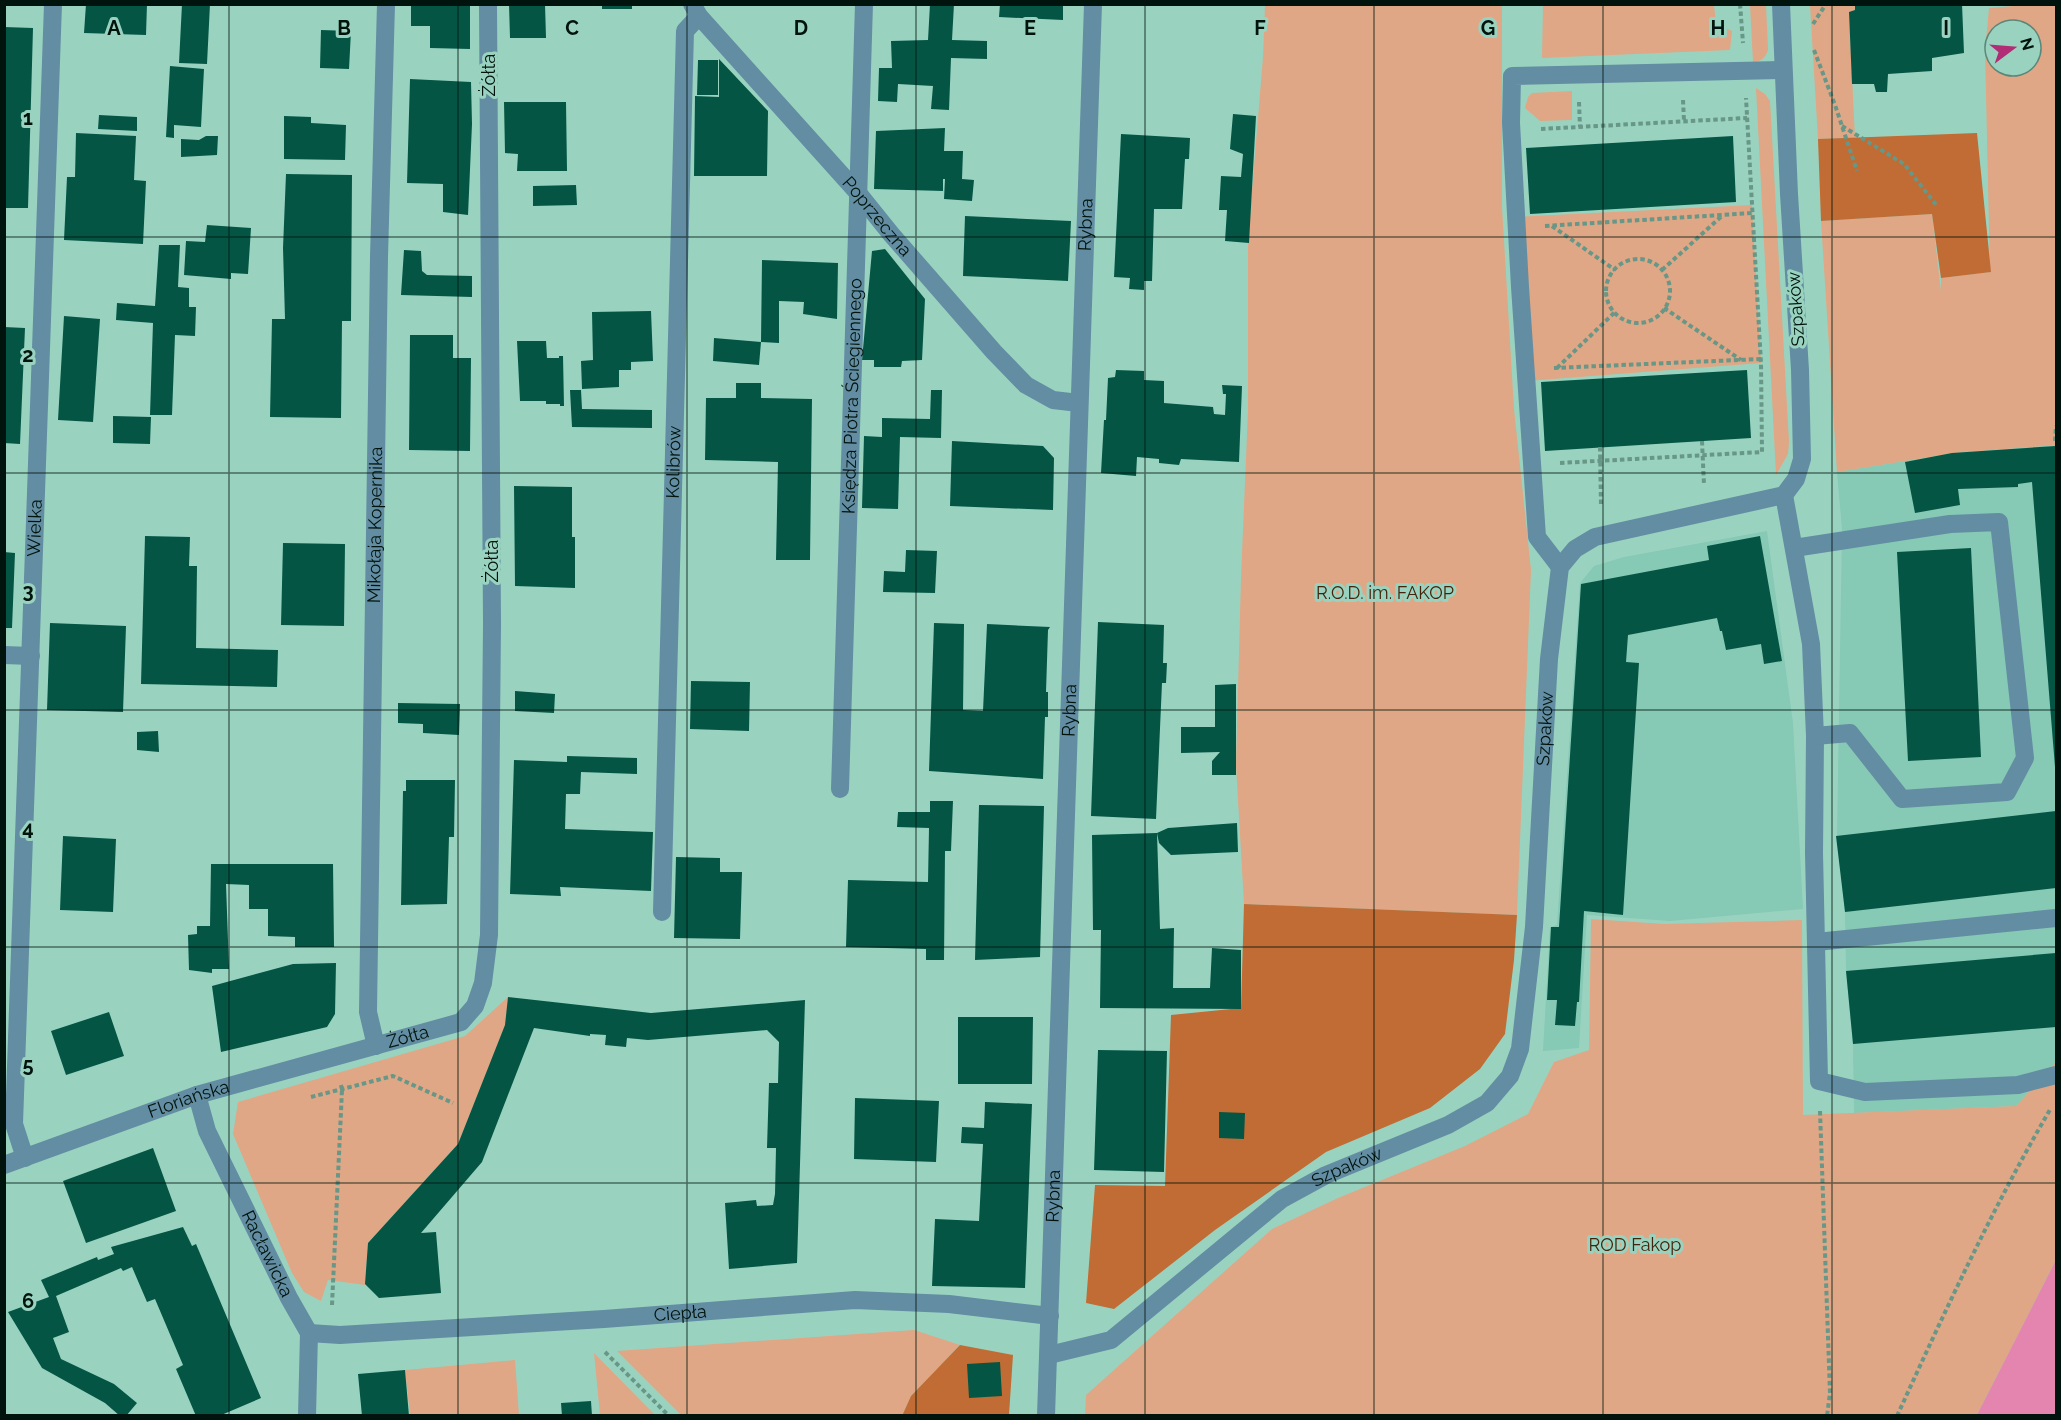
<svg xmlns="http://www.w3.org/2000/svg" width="2061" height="1420" font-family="Raleway,sans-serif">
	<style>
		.built { fill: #86c9b5 }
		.green { fill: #dfa785; fill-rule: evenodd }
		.forest { fill: #c06c34 }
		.water { fill: #e485b0 }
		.building { fill: #045544 }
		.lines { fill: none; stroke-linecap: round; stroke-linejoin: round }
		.path { stroke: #689687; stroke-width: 4; stroke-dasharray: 4.5 3; stroke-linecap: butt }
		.minor { stroke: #638da3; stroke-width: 18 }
		.grid { fill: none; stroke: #00140d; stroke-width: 1.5; stroke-opacity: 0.55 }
		.labels { text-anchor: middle; stroke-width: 6; stroke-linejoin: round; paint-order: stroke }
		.street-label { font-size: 18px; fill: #00140d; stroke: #99d3c0 }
		.park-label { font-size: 18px; fill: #45220b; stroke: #99d3c0 }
		.grid-label { font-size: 20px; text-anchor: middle; font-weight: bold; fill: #00140d; stroke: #99d3c0; stroke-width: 6; stroke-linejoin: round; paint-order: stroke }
	</style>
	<rect width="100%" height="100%" fill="#99d3c0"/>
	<path class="built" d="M2056,445V1062L2016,1106L1854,1113L1853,1045L1846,970L1845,911L1837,837L1842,529L1837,472L1955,453Z
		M1767,531L1793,723L1803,909L1670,921L1587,915L1579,1048L1543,1051L1550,927L1557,925L1580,583L1594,566L1624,557Z"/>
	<path class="green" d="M1265,5H1502V207L1514,409L1531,570L1517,915L1244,904L1236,765L1241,577L1248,411V240L1263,57Z
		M1543,5H1714L1716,23L1732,31L1730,50L1542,58Z
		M1750,5H1766L1768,50C1765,59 1761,61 1753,62Z
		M1810,5H1855V10L1849,12L1855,138L1818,139Z
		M2025,5H2056V445L1955,453L1837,472L1821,221L1932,214L1941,291V278L1990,272L1985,51L1989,8ZM1995,30H2031V66H1995Z
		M1756,88L1765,94L1770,101L1789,442L1788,454L1776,475Z
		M1572,91V120L1540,121L1525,108L1528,97L1532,93Z
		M1752,205L1761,363L1527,381L1516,217Z
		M1591,919L1664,924L1802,920L1803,1115L2016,1106L2056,1062V1260L1977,1415L1085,1416L1086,1395L1272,1229L1338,1198L1465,1146L1528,1114L1554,1062L1589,1050Z
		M508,997L506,1024L458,1144L368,1243L365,1285L328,1280L321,1301L304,1292L292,1273L233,1134L238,1102L465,1036Z
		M914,1330L960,1345L911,1396L902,1416L681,1415L617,1351Z
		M594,1353L655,1415H600Z
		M515,1360L519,1415H410L405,1370Z"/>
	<path class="forest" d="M1977,133L1991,272L1941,278L1932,214L1821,221L1818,139Z
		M1244,904L1517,915L1514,960L1505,1034L1480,1069L1430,1108L1326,1152L1215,1230L1114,1309L1086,1303L1095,1185L1165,1186L1171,1015L1241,1008Z
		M960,1345L1013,1355L1009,1415L902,1416L911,1396Z"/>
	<path class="water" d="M2056,1260V1415H1977Z"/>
	<path class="building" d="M86,4H147L146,35L84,33Z
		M182,4H210L207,64L179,63Z
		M411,4H470V49L430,48V26H411Z
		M509,4H545L546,38H510Z
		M602,4H632V9H602Z
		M930,4H954L952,40L987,41V59L951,58L949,110L931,109L933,86L898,84L897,102L878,101L879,68H892L891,41L928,40Z
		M1000,4H1063V20L999,17Z
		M1855,4H1962L1964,53L1932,58V71L1888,74L1887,92H1876L1874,84H1852L1849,12L1855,10Z
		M4,27L33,28L28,208H4Z
		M321,30L351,31L349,69L320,68Z
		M719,59L768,111L767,176H694L695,96L719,97Z
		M698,60H718V95H697Z
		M170,66L204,69L201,127L174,125V138L166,137Z
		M410,79L471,82L472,124L468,215L443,212V184L407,183Z
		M504,102H566L567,171H517L518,154L505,153Z
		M1233,114L1256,116L1249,243L1225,241L1227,210H1219L1221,176L1241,177L1243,154L1230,149Z
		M99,115L137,117V131L98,129Z
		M284,116L311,117V123L346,125L345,160L284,159Z
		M945,128L944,151H963L962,179L974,180L972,201L944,199L945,179H943V191L874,189L876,131Z
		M76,133L136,136L134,180L146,181L143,244L64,240L67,177H75Z
		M1121,134L1190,138L1189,159H1185L1182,209H1154L1152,281H1144V290L1129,289L1130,278L1114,277Z
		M206,136H218L217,155L181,157V139L199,140Z
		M1733,136L1736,202L1530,214L1526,148Z
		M286,174L352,175L351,321H342L341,418L270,417L272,319H285L283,248Z
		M576,185L577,205L533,206V186Z
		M965,216L1071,221L1068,281L963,276Z
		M207,225L251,228L248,274L231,273V279L184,275L186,241L205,242Z
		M159,245H180L178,287L189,288V307H196L195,336L175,335L172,415H150L153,323L116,320L117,303L155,306Z
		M885,249L925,299L922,360L902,361L901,367H874V360H862L872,251Z
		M404,250L421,251L422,271L427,275L472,276V297L401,295Z
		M762,260L838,263L837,319L803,314L804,302L779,301V343L761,342Z
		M651,311L653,361L631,362V370H619V387L582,389L581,361L593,360L592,312Z
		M64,316L100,319L93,422L58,420Z
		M4,327L25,328L20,444L4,443Z
		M410,335H453V358H471L470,451L409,450Z
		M714,338L761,342L759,365L713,361Z
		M517,341H546L547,358H559V356H563L564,406H560V404H546V401H520Z
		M1116,370L1144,371V380L1164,381V403L1213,407L1214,414L1225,415L1226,394H1223L1222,385L1242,386L1239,462L1181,459L1179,465L1159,463V459L1137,457L1136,476L1101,473L1104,420H1106L1108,378L1115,377Z
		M1747,370L1751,438L1545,451L1541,382Z
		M736,383H761V398L812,399L810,560H776L778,462L705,460L706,398H736Z
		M570,390H581L582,409L652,410V428L572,427Z
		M931,390H942L941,438L900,437L898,509L862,508L864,436L882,437V418L930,419Z
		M113,416L151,417L150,444L113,443Z
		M952,441L1043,446L1054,458L1053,510L950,506Z
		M2056,446V767H2055L2032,482L2018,484V487L1958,489L1960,505L1915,513L1905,462L1952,453Z
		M514,486L572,487V537H575V588L515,586Z
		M145,536L190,537L189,566H197L196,648L278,650L277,687L141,684Z
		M1760,536L1782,661L1764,664L1761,644L1726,650L1722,631H1720L1717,618L1628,635L1626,662L1639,663L1623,915L1584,911L1579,1002H1577L1575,1026L1555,1025L1557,1000H1547L1551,927H1559L1581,584L1709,560L1707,546Z
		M283,543L345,544L344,626L281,625Z
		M1971,548L1981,757L1908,761L1897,552Z
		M906,550L937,551L935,593L883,592L884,571L905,572Z
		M4,552L15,553L12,628H4Z
		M1098,622L1164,625L1163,663H1167L1166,683H1162L1156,819L1091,816Z
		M50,623L126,626L123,712L47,710Z
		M934,623L964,624L963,710L983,711L987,624L1050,627L1048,630L1046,692H1048V717H1045L1043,779L929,771Z
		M691,681L750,682L749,731L690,729Z
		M1236,684V775H1212V761L1220,752L1181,753V727H1215V685Z
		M515,691L555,694L554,713L515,711Z
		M398,703L460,704L459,735L423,733V724L398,723Z
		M158,731L159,752L137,750V732Z
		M567,756L637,758V774L581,772L580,794H566L565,829L653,832L651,891L560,887L561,896L510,894L514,760L567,762Z
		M406,780H455L454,837H449L447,904L401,905L403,791H406Z
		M930,801H953L951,851H945L944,960H926V949L846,947L848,880L928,882L929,828L897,827L898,812H930Z
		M979,805L1044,806L1040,957L975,960Z
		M2056,811V888L1845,912L1836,836Z
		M1237,823L1238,852L1171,855L1159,843L1157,833L1168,828Z
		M1157,833L1160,929L1174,928L1173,988H1210L1212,948L1241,950V1009L1100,1008L1101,930H1093L1092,835Z
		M63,836L116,839L113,912L60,910Z
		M676,857L720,858V872H742L740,939L674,938Z
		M211,864H333L334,947H295V937L268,936V909H249V885L226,884L229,969H212V973L189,970L188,935L197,934V926H210Z
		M2056,953V1027L1853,1044L1846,971Z
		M336,963L335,1014L327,1027L221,1052L212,986L293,964Z
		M508,997L651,1013L805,1000L797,1263L729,1269L725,1203L756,1200L757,1206L773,1205L775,1194L776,1148H767L769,1083H778L779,1042L767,1030L648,1040L627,1038L626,1047L605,1045L606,1035L590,1034V1036L534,1028L482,1162L421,1233L436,1232L441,1293L379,1298L365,1284L368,1243L458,1144L505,1025Z
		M109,1012L124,1056L66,1075L51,1031Z
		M958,1017H1033L1032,1084H958Z
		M1098,1050L1167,1051L1164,1172L1094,1170Z
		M855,1098L939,1101L936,1162L854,1159Z
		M985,1102L1032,1104L1025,1288L932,1286L935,1219L979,1221L983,1144L961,1143L962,1127L984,1128Z
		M1219,1112L1245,1113L1244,1139L1219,1138Z
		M153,1148L176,1211L86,1243L63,1181Z
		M183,1227L192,1246L196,1244L261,1398L219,1416H196L176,1369L183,1365L155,1299L147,1302L132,1267L123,1271L121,1268L56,1296L69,1332L53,1338L61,1359L114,1384L137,1403L126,1416H120L105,1403L42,1368L8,1312L49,1297L41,1280L97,1257L98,1260L114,1254L111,1247Z
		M1000,1362L1002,1396L969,1398L967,1364Z
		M405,1370L409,1416H362L358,1374Z
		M591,1401L592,1416H562L561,1403Z"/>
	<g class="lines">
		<path class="path" d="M1740,4L1743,43
			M1968,4V5
			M1813,24L1826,4
			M1814,50L1835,105L1857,171
			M1683,100L1684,121
			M1579,102L1580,127
			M1842,126L1904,164L1937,206
			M1541,129L1747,118
			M1545,226L1753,213
			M1552,226L1615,270
			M1606 291a32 32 0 1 1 64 0a32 32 0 1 1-64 0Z
			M1662,270L1723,215
			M1664,308L1741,360
			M1554,368L1761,359
			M1557,368L1615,312
			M1702,441L1704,485
			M2055,441L2056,426
			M1600,447L1601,506
			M1560,463L1762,452L1761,363L1746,98
			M311,1097L393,1076L453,1103
			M1820,1111L1830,1393L1827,1416
			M332,1305L342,1090L341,1085
			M605,1352L669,1416
			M1897,1416C1945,1311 1993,1207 2051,1108"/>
		<g class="minor">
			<path id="s1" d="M692,4L699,16L858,193L891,234L994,352L1026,385L1053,400L1079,403"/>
			<path d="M1784,495L1811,644L1815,736L1814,853L1819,1081L1865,1092L2018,1085L2056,1075"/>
			<path d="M1794,548L1950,524L1999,522L2025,758L2007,792L1902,799L1850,733L1815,736"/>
			<path d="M1560,567L1537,537L1520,287L1511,123L1512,76L1783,70"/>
			<path d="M4,655L31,656"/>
			<path id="s2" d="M840,789L864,4"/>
			<path id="s3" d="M662,912L685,31L699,16"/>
			<path d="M1816,942L2056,918"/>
			<path id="s4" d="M376,1046L368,1012L379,257L386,4"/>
			<path id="s5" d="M197,1095L207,1131L289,1298L309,1333L307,1416"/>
			<path id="s6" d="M25,1158L14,1124L53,4"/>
			<path id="s7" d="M4,1165L197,1095L461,1022L475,1006L483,983L489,935L492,624L488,4"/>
			<path id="s8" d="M309,1333L340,1335L604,1319L855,1300L949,1304L1050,1316"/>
			<path id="s9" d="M1049,1355L1111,1340L1282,1199L1326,1175L1448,1125L1487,1103L1510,1076L1520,1049L1534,927L1549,659L1560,567L1575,549L1595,537L1784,495L1796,479L1802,459L1800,370L1789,194L1781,4"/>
			<path id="s10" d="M1046,1416L1093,4"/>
		</g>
	</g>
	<path class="grid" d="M229,4V1416M458,4V1416M687,4V1416M916,4V1416M1145,4V1416M1374,4V1416M1603,4V1416M1832,4V1416M4,237H2056M4,473H2056M4,710H2056M4,947H2056M4,1183H2056"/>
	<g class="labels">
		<g class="street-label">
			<text transform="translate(489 75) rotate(-90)" y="6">Żółta</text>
			<text dy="6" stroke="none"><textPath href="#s1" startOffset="282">Poprzeczna</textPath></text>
			<text dy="6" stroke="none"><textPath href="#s10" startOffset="1192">Rybna</textPath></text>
			<text transform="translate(1796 309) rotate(-94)" y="6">Szpaków</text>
			<text dy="6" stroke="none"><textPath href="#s2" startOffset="393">Księdza Piotra Ściegiennego</textPath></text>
			<text dy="6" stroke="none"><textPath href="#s3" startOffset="450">Kolibrów</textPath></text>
			<text dy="6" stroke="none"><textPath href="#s4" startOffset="522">Mikołaja Kopernika</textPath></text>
			<text dy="6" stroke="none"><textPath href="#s6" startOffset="632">Wielka</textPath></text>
			<text transform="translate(492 561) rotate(-90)" y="6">Żółta</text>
			<text dy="6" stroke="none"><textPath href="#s10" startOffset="706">Rybna</textPath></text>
			<text dy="6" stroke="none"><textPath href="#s9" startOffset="898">Szpaków</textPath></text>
			<text dy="6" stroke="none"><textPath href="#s7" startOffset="424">Żółta</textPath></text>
			<text dy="6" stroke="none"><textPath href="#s7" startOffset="196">Floriańska</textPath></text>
			<text dy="6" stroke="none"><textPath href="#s9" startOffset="358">Szpaków</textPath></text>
			<text dy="6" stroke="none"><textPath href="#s10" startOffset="220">Rybna</textPath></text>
			<text dy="6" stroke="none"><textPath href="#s5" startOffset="174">Racławicka</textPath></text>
			<text dy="6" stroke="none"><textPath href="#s8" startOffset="372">Ciepła</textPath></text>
		</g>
		<g class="park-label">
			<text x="1385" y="599">R.O.D. im. FAKOP</text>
			<text x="1635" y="1251">ROD Fakop</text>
		</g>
	</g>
	<g class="grid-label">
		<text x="114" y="35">A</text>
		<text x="344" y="35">B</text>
		<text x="572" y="35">C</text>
		<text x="801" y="35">D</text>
		<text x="1030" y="35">E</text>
		<text x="1260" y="35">F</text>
		<text x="1488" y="35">G</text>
		<text x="1718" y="35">H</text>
		<text x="1946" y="35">I</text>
		<text x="28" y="125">1</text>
		<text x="28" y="362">2</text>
		<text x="28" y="598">3</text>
		<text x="28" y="835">4</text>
		<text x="28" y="1072">5</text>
		<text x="28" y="1308">6</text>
	</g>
	<rect width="2061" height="1420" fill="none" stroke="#00140d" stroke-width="12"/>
	<g transform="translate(2013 48) rotate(74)"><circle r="28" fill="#99d3c0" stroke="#5c8778" stroke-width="1.5"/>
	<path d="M0-4.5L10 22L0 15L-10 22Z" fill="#b12d75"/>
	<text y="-9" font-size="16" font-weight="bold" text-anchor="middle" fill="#00140d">N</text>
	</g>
</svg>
